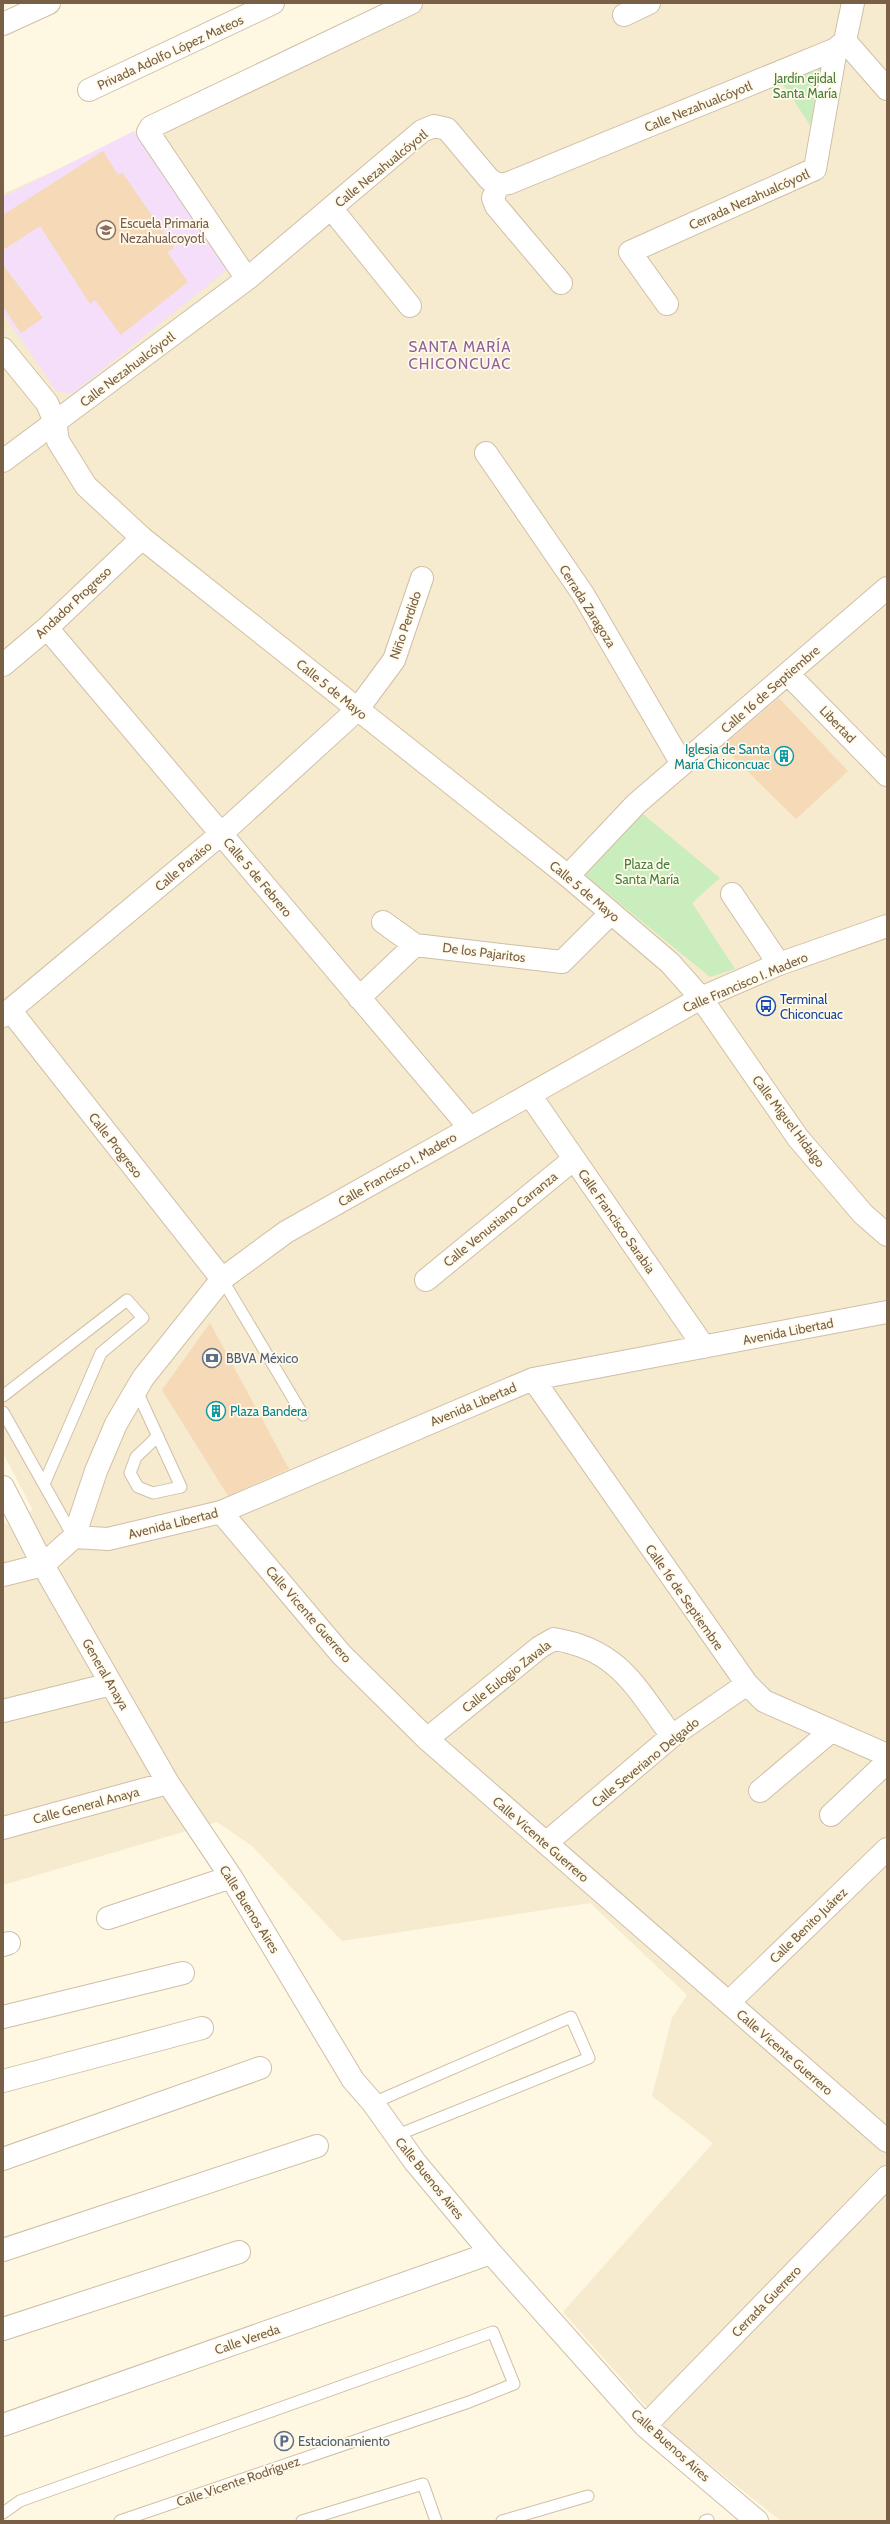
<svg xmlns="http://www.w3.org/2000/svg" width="890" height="2524" font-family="Cabin,sans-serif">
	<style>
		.residential { fill: #f6eacf }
		.education { fill: #f4defa }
		.green { fill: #caedbe }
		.building { fill: #f6d9b6 }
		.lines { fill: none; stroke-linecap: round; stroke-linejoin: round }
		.service-casing { stroke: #d0bfa7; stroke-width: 13 }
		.minor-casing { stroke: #d0bfa7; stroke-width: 24 }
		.tertiary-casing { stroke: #d0bfa7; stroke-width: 24 }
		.secondary-casing { stroke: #d4c1a3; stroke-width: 24 }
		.service { stroke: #fff; stroke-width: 11 }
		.minor { stroke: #fff; stroke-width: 22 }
		.tertiary { stroke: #fff; stroke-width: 22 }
		.secondary { stroke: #fff; stroke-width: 22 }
		.labels { text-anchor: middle; stroke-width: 3.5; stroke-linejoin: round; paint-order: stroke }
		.street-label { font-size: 13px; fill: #785f45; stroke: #fffae9 }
		.park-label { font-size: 13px; fill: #467f3c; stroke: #fffae9 }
		.education-label { font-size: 13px; fill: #785e54; stroke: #fffae9; text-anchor: start }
		.culture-label { font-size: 13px; fill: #0d838f; stroke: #fffae9; text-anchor: end }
		.transit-label { font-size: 13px; fill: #164399; stroke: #fffae9; text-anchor: start }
		.service-label { font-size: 13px; fill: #4e5e75; stroke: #fffae9; text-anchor: start }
		.quarter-label { font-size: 15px; letter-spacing: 1px; fill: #91609c; stroke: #fffae9 }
	</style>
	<rect width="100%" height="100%" fill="#fef7e1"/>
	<path class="residential" d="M427,3H887V2521H781L666,2429L563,2312L713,2143L652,2096L672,2018L687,1995L590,1903L342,1941L252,1846L217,1822L3,1885V1523L7,1524L33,1510L3,1453V194Z"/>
	<path class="education" d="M134,131L234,264L73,393L57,392L3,313V197Z"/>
	<path class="green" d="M830,57L810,125L778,77Z
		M638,810L720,878L692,903L735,969L710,977L580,871Z"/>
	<path class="building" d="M103,151L118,175L122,172L174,248L167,252L188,282L121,335L95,300L90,304L40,226L3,250V215Z
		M3,265L43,318L21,333L3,307Z
		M779,698L848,771L796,819L722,746Z
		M210,1323L289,1469L228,1496L162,1390Z"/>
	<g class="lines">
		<defs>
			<path id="service" d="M222,1279L303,1415
				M136,1389L181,1487L153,1493L138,1487L130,1473L136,1457L158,1436
				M3,1396L127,1300L143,1318L101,1353L44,1484
				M3,1412L73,1536
				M373,2103L571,2017L589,2058L395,2136
				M3,2513L20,2501L493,2332L514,2384L469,2402L120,2521
				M302,2521L423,2484L436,2521
				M502,2521L588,2496
				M705,2521L708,2520"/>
			<path id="minor" d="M624,15L649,3
				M3,24L49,3
				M845,41L887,89
				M845,41L853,3
				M89,90L273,3
				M498,185L493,198L496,206L561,283
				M331,208L410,306
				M247,279L148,132L151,127L411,3
				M667,304L630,252L815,169L836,49
				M486,453L583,594L682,764
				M3,461L247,279L422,131L434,126L447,129L489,179L498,185L509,183L836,49L845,41
				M47,628L469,1127
				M3,665L47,628L142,538
				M788,674L887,775
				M568,876L636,804L887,588
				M732,894L779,964
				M383,922L415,945
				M359,998L415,945L562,962L611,913
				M10,1010L222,1279
				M3,1016L221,834L357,710L394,660L422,578
				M530,1095L704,1347
				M426,1280L574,1159
				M533,1379L747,1684L764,1701L887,1755
				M3,1487L43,1565L168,1783L231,1877L353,2080L373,2103L415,2162L491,2253L645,2426L757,2521
				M221,1512L533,1379L887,1312
				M3,1711L111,1684
				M427,1739L540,1647L554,1639C620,1650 635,1687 672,1736
				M760,1791L831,1731
				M831,1815L887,1762
				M3,1828L168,1783
				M546,1843L672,1736L747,1684
				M108,1918L231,1877
				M3,1945L9,1943
				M729,2002L887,1849
				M3,2017L183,1973
				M3,2081L202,2028
				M3,2159L260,2068
				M3,2250L317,2146
				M3,2329L239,2252
				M3,2425L491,2253
				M645,2426L887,2177"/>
			<path id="tertiary" d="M74,1537L108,1539L221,1512L341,1654L427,1739L887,2141"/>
			<path id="secondary" d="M3,349L47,403L55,422L58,441L86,486L142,538L568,876L670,963L701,998L798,1138L863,1214L887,1235
				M3,1575L43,1565L74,1537L96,1471L116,1424L143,1378L222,1279L286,1232L701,998L779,964L887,926"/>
		</defs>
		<use href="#service" class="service-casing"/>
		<use href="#minor" class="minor-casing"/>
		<use href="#tertiary" class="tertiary-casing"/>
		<use href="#secondary" class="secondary-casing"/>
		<use href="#service" class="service"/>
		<use href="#minor" class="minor"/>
		<use href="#tertiary" class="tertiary"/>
		<use href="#secondary" class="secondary"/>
	</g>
	<defs>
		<symbol id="school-ring" viewBox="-11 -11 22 22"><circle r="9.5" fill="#fffae9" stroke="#8d6e63" stroke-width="1.5"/><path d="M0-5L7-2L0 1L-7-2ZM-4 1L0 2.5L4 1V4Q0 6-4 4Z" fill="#8d6e63"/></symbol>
		<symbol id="building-ring" viewBox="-11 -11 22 22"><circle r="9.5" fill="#fffae9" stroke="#0f9aa8" stroke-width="1.5"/><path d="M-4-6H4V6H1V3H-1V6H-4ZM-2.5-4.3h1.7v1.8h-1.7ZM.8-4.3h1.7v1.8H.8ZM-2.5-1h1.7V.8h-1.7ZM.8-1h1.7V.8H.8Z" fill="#0f9aa8"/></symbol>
		<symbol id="bus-ring" viewBox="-11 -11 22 22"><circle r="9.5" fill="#fffae9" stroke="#1a4fb4" stroke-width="1.5"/><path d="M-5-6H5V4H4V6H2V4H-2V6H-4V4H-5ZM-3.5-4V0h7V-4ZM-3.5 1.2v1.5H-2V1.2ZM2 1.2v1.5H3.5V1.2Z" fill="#1a4fb4"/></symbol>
		<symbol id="bank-ring" viewBox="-11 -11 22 22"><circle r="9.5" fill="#fffae9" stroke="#5c6f8a" stroke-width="1.5"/><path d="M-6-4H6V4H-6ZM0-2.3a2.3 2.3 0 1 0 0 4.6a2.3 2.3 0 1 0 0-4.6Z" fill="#5c6f8a"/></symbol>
		<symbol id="parking-ring" viewBox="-11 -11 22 22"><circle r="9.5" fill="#fffae9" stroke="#5c6f8a" stroke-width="1.5"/><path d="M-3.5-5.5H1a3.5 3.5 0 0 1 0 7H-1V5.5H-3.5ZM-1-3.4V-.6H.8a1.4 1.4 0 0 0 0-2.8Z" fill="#5c6f8a"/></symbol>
	</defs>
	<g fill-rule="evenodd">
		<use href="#school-ring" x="95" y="219" width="22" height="22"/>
		<use href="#building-ring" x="773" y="745" width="22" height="22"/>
		<use href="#bus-ring" x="755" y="995" width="22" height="22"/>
		<use href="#bank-ring" x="201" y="1347" width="22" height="22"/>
		<use href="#building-ring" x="205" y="1400" width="22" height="22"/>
		<use href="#parking-ring" x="273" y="2430" width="22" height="22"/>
	</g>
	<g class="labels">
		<g class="street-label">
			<text transform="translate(170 52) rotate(-25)" y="5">Privada Adolfo López Mateos</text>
			<text transform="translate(698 106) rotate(-22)" y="5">Calle Nezahualcóyotl</text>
			<text transform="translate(381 168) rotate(-39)" y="5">Calle Nezahualcóyotl</text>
			<text transform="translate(749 199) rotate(-24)" y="5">Cerrada Nezahualcóyotl</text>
			<text transform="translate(127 369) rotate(-37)" y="5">Calle Nezahualcóyotl</text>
			<text transform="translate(73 602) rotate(-43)" y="5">Andador Progreso</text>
			<text transform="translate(588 606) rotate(58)" y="5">Cerrada Zaragoza</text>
			<text transform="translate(405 625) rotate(-71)" y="5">Niño Perdido</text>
			<text transform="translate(332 689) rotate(39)" y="5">Calle 5 de Mayo</text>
			<text transform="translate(770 689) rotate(-41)" y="5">Calle 16 de Septiembre</text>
			<text transform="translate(838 724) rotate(46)" y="5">Libertad</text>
			<text transform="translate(183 866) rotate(-40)" y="5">Calle Paraíso</text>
			<text transform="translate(258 877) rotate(50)" y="5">Calle 5 de Febrero</text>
			<text transform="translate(585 891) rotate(40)" y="5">Calle 5 de Mayo</text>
			<text transform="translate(484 952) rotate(7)" y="5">De los Pajaritos</text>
			<text transform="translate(745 982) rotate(-23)" y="5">Calle Francisco I. Madero</text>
			<text transform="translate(789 1121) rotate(53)" y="5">Calle Miguel Hidalgo</text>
			<text transform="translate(116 1145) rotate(52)" y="5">Calle Progreso</text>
			<text transform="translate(397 1169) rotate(-30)" y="5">Calle Francisco I. Madero</text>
			<text transform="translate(500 1219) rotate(-39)" y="5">Calle Venustiano Carranza</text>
			<text transform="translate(617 1221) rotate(55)" y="5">Calle Francisco Sarabia</text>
			<text transform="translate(788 1331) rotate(-11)" y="5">Avenida Libertad</text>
			<text transform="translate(473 1404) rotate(-23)" y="5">Avenida Libertad</text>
			<text transform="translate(173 1523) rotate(-14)" y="5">Avenida Libertad</text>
			<text transform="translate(685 1597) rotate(55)" y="5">Calle 16 de Septiembre</text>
			<text transform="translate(309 1614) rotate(49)" y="5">Calle Vicente Guerrero</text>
			<text transform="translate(106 1674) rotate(60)" y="5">General Anaya</text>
			<text transform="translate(506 1676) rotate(-38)" y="5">Calle Eulogio Zavala</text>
			<text transform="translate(645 1762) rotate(-39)" y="5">Calle Severiano Delgado</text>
			<text transform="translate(86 1805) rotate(-15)" y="5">Calle General Anaya</text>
			<text transform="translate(541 1839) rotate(41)" y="5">Calle Vicente Guerrero</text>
			<text transform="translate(250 1909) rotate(58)" y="5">Calle Buenos Aires</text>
			<text transform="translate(808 1925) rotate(-44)" y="5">Calle Benito Juárez</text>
			<text transform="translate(785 2052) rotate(41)" y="5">Calle Vicente Guerrero</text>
			<text transform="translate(430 2178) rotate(51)" y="5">Calle Buenos Aires</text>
			<text transform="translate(766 2301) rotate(-46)" y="5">Cerrada Guerrero</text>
			<text transform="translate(247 2339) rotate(-19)" y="5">Calle Vereda</text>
			<text transform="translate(671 2445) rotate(42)" y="5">Calle Buenos Aires</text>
			<text transform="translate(238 2481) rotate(-19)" y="5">Calle Vicente Rodríguez</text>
		</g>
		<g class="park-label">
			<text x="805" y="83">Jardín ejidal<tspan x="805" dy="15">Santa María</tspan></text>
			<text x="647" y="869">Plaza de<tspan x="647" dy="15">Santa María</tspan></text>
		</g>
		<g class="education-label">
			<text x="120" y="228">Escuela Primaria<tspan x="120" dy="15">Nezahualcoyotl</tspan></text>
		</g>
		<g class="culture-label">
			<text x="770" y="754">Iglesia de Santa<tspan x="770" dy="15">María Chiconcuac</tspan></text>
			<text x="230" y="1416" text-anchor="start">Plaza Bandera</text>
		</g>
		<g class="transit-label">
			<text x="780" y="1004">Terminal<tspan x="780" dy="15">Chiconcuac</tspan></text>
		</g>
		<g class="service-label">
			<text x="226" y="1363">BBVA México</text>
			<text x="298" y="2446">Estacionamiento</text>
		</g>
		<g class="quarter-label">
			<text x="460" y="352">SANTA MARÍA<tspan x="460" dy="17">CHICONCUAC</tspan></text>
		</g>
	</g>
	<rect width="890" height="2524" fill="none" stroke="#785f45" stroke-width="8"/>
</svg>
